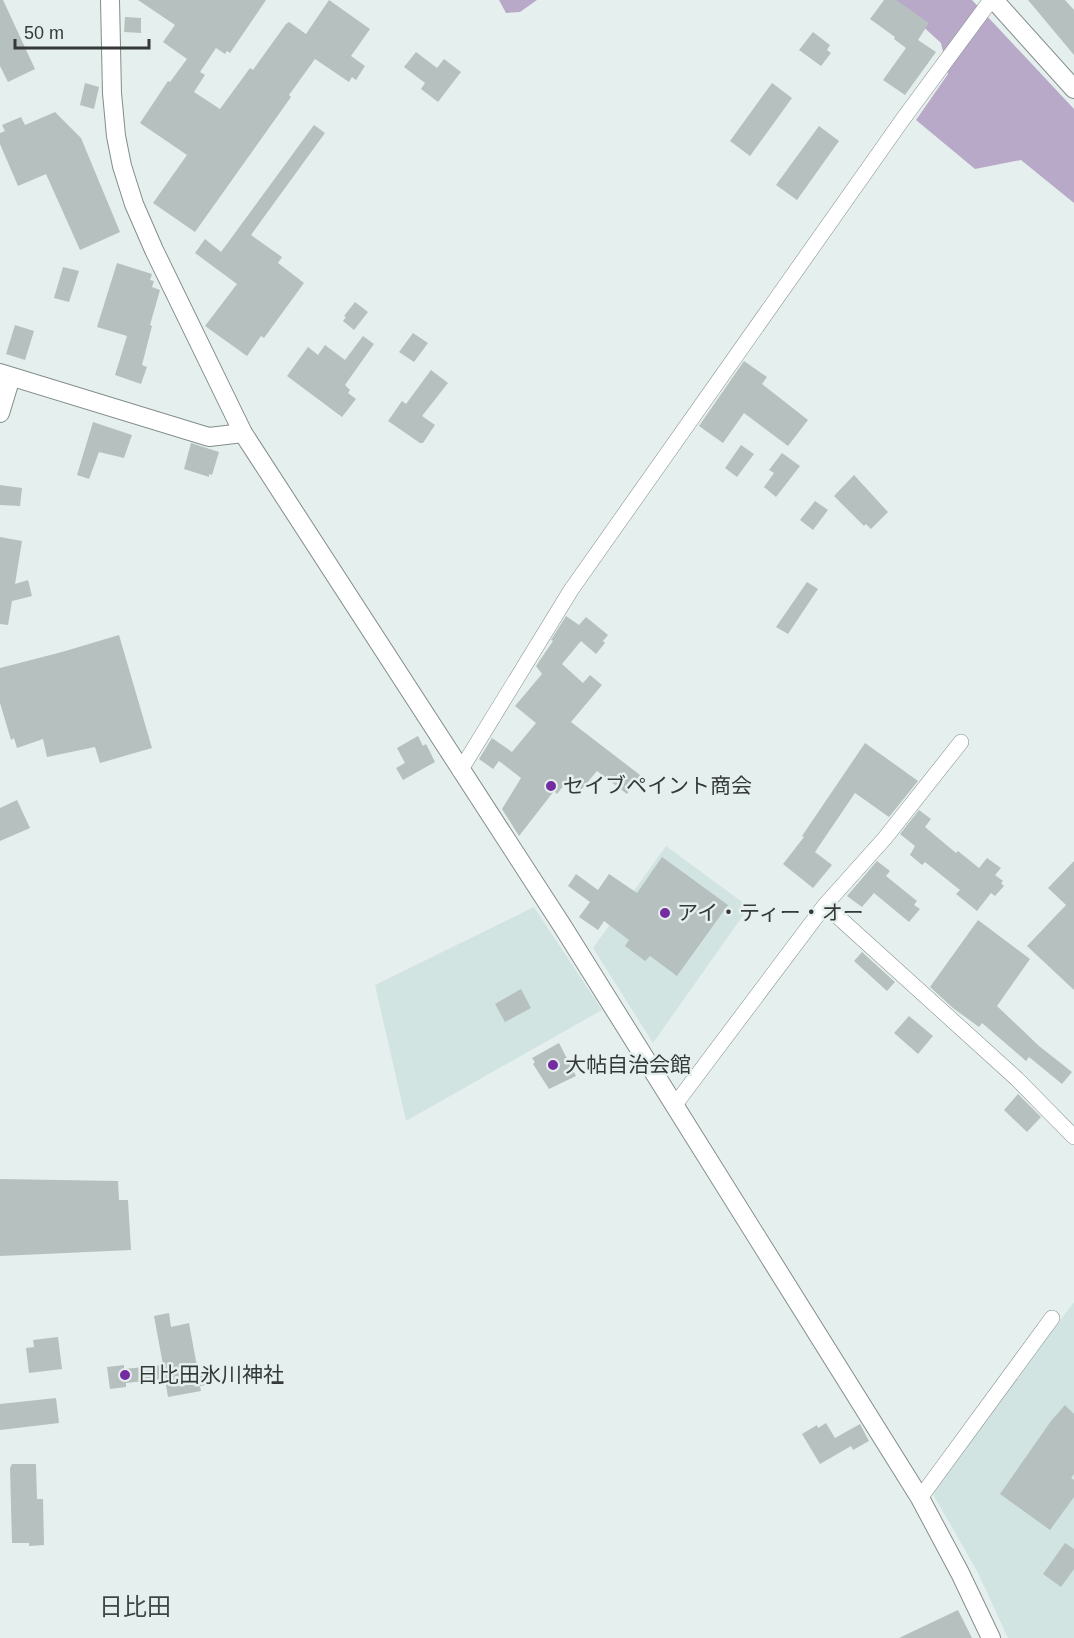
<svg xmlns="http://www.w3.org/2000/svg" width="1074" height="1638" font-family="Arial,'Noto Sans JP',sans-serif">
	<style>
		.built { fill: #d1e4e1 }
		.forest { fill: #b9a9c8 }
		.building { fill: #b6c0be }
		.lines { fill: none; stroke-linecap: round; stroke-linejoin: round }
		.minor-casing { stroke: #838d8c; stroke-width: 16 }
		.tertiary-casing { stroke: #838d8c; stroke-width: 20 }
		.minor { stroke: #fff; stroke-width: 15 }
		.tertiary { stroke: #fff; stroke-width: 18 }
		.poi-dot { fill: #732da1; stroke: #e5f0ee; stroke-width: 2 }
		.labels { text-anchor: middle; stroke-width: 5; stroke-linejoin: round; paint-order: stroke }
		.poi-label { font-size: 21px; fill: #353938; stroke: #e5f0ee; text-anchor: start }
		.quarter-label { font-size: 24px; fill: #3e4746; stroke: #e5f0ee }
	</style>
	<rect width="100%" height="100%" fill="#e5f0ee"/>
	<path class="built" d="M666,846L749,907L653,1043L593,948Z
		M534,907L602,1010L406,1121L375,985Z
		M1074,1302V1638H1008L978,1573L933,1494L942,1476Z"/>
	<path class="forest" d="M499,0H537L520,12L506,13Z
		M894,0H972L1074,109V203L1021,160L975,169L916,120L948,74L941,43Z"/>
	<path class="building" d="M0,0H3L35,69L8,82L0,66Z
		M138,0H266L230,53L227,51L225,54L216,48L200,72L205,75L194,92L220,109L250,68L253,70L286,24L289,22L306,34L329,0L370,29L351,56L365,66L356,80L352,77L349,82L315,59L289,95L291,97L195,232L153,203L187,155L140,123L168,81L170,82L187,59L163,42L175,25Z
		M884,0H896L929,23L918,40L936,52L905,95L883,80L906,48L894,39L895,37L870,19Z
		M1028,0H1065L1074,10V55Z
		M125,17L141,18V33L124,32Z
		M813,32L830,45L827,50L831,53L821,66L799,50Z
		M416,52L437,68L444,59L461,72L438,102L421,89L425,83L404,67Z
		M85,83L99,87L94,109L80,105Z
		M772,83L792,98L750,156L730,141Z
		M55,112L81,138L120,232L80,250L46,174L18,186L0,144V133L5,131L2,125L21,117L25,125Z
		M314,125L325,133L251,235L282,257L278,263L304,283L264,338L261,336L247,356L205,326L237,284L195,253L205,239L221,252Z
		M819,126L839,141L797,200L776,185Z
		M117,263L152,274L150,280L154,281L152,287L160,290L150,325L152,326L142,365L147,367L141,384L115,375L127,336L97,327Z
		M63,267L79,271L69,302L54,298Z
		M355,302L368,312L354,330L343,321L346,317L344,316Z
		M15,325L34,331L25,360L6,354Z
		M413,333L428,343L414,362L399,352Z
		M363,336L374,344L345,385L350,390L348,393L356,399L342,417L287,376L308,347L318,355L325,345L345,360Z
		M744,361L767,377L762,384L808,420L788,446L744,413L723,443L699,426Z
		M431,370L448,383L422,416L435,425L423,443H420L388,421L402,401L406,404Z
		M93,422L132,435L124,458L99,452L89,479L77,475Z
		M191,443L219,452L212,475L209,474V477L184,469Z
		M741,445L754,454L737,477L725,468Z
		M782,453L800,466L776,497L764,487L774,473L769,470Z
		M854,475L888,512L871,529L866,524L864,526L834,496Z
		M0,485L22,488L20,506L0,505Z
		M815,501L828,510L813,530L800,520Z
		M0,537L22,541L15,584L28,580L32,596L12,601L8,625L0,624Z
		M807,582L818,589L788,634L776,627Z
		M566,616L579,625L586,617L608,635L603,641L605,643L596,654L581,641L562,664L583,683L590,675L602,685L571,722L640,775L627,794L597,771L581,790L568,780L557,794L554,791L519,836L502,809L521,778L499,761L493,769L479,759L492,738L512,752L536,723L515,706L542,674L536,666L553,641L551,640Z
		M119,635L152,748L100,763L95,747L47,757L43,739L17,748L14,738L11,740L0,703V668L62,652Z
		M418,736L423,746L426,744L435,762L403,780L396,768L405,763L397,748Z
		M865,743L918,781L889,817L855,793L815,852L832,865L813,888L783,864L804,837L802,836Z
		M17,800L30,828L0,841V808Z
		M919,810L931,819L925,827L956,853L958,851L979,868L987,858L1001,868L995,875L1003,881L1001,883L1004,886L995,896L991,893L977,911L956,894L960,890L925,862L922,865L910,855L915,846L900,834Z
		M662,857L728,905L677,976L650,956L645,961L625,946L629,940L604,921L598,930L579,917L590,902L568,886L576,874L598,890L609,874L637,893Z
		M877,861L890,871L886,876L917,901L914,905L920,909L909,922L874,893L862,907L847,896Z
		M1074,861V990L1027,946L1066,905L1048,888Z
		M978,920L1030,959L997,1006L1039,1046L1072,1072L1062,1084L1029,1057L1026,1061L982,1023L979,1027L953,1008L930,987Z
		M862,952L895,982L887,991L854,961Z
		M521,989L531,1008L505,1022L495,1004Z
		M909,1016L933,1036L918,1054L894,1033Z
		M559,1043L576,1076L549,1089L533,1064L535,1062L532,1058Z
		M1018,1094L1041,1117L1027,1132L1004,1110Z
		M0,1179L118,1181L119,1200H128L131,1250L0,1256Z
		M169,1313L171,1327L189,1323L198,1372L205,1370L207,1385L200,1386L201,1391L168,1397L165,1379L126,1383V1387L110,1389L107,1367L124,1365V1369L163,1365L154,1316Z
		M58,1337L62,1369L29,1373L26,1348L34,1347L33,1340Z
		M56,1398L59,1423L0,1430V1404Z
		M1065,1405L1074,1414V1474L1071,1478L1074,1480V1497L1050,1530L1000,1494L1051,1421Z
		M826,1423L835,1438L860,1424L869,1441L853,1450L851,1446L820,1464L802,1434L817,1425L818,1428Z
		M12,1464H36L37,1499H43L44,1545L29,1546V1543H12L10,1468Z
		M1065,1543L1074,1549V1569L1061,1587L1043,1574Z
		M958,1610L972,1638H899Z"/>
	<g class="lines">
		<defs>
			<path id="minor" d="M460,771L571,590L903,119L991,0
				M825,905L1017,1079L1074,1137
				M674,1106L825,905L885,838L961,742
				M920,1498L1052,1318"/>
			<path id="tertiary" d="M110,0L112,93L116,136L122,166L134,204L154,250L243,433L563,927L920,1498L960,1573L991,1638
				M994,0L1074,89
				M0,373L209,437L243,433
				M0,413L11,377"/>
		</defs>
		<use href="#minor" class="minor-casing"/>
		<use href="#tertiary" class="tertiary-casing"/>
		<use href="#minor" class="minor"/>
		<use href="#tertiary" class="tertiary"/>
	</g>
	<g class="poi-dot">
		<circle cx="551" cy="786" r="6"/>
		<circle cx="665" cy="913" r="6"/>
		<circle cx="553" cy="1065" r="6"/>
		<circle cx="125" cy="1375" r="6"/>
	</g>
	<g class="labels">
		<g class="poi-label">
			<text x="563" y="793">セイブペイント商会</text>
			<text x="677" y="920">アイ・ティー・オー</text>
			<text x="565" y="1072">大帖自治会館</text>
			<text x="137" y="1382">日比田氷川神社</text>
		</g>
		<g class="quarter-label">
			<text x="135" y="1615">日比田</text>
		</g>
	</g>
	<path d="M15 39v9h134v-9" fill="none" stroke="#353938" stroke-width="3"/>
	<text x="24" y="39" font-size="18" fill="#353938" stroke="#e5f0ee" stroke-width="4.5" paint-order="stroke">50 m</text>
</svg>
